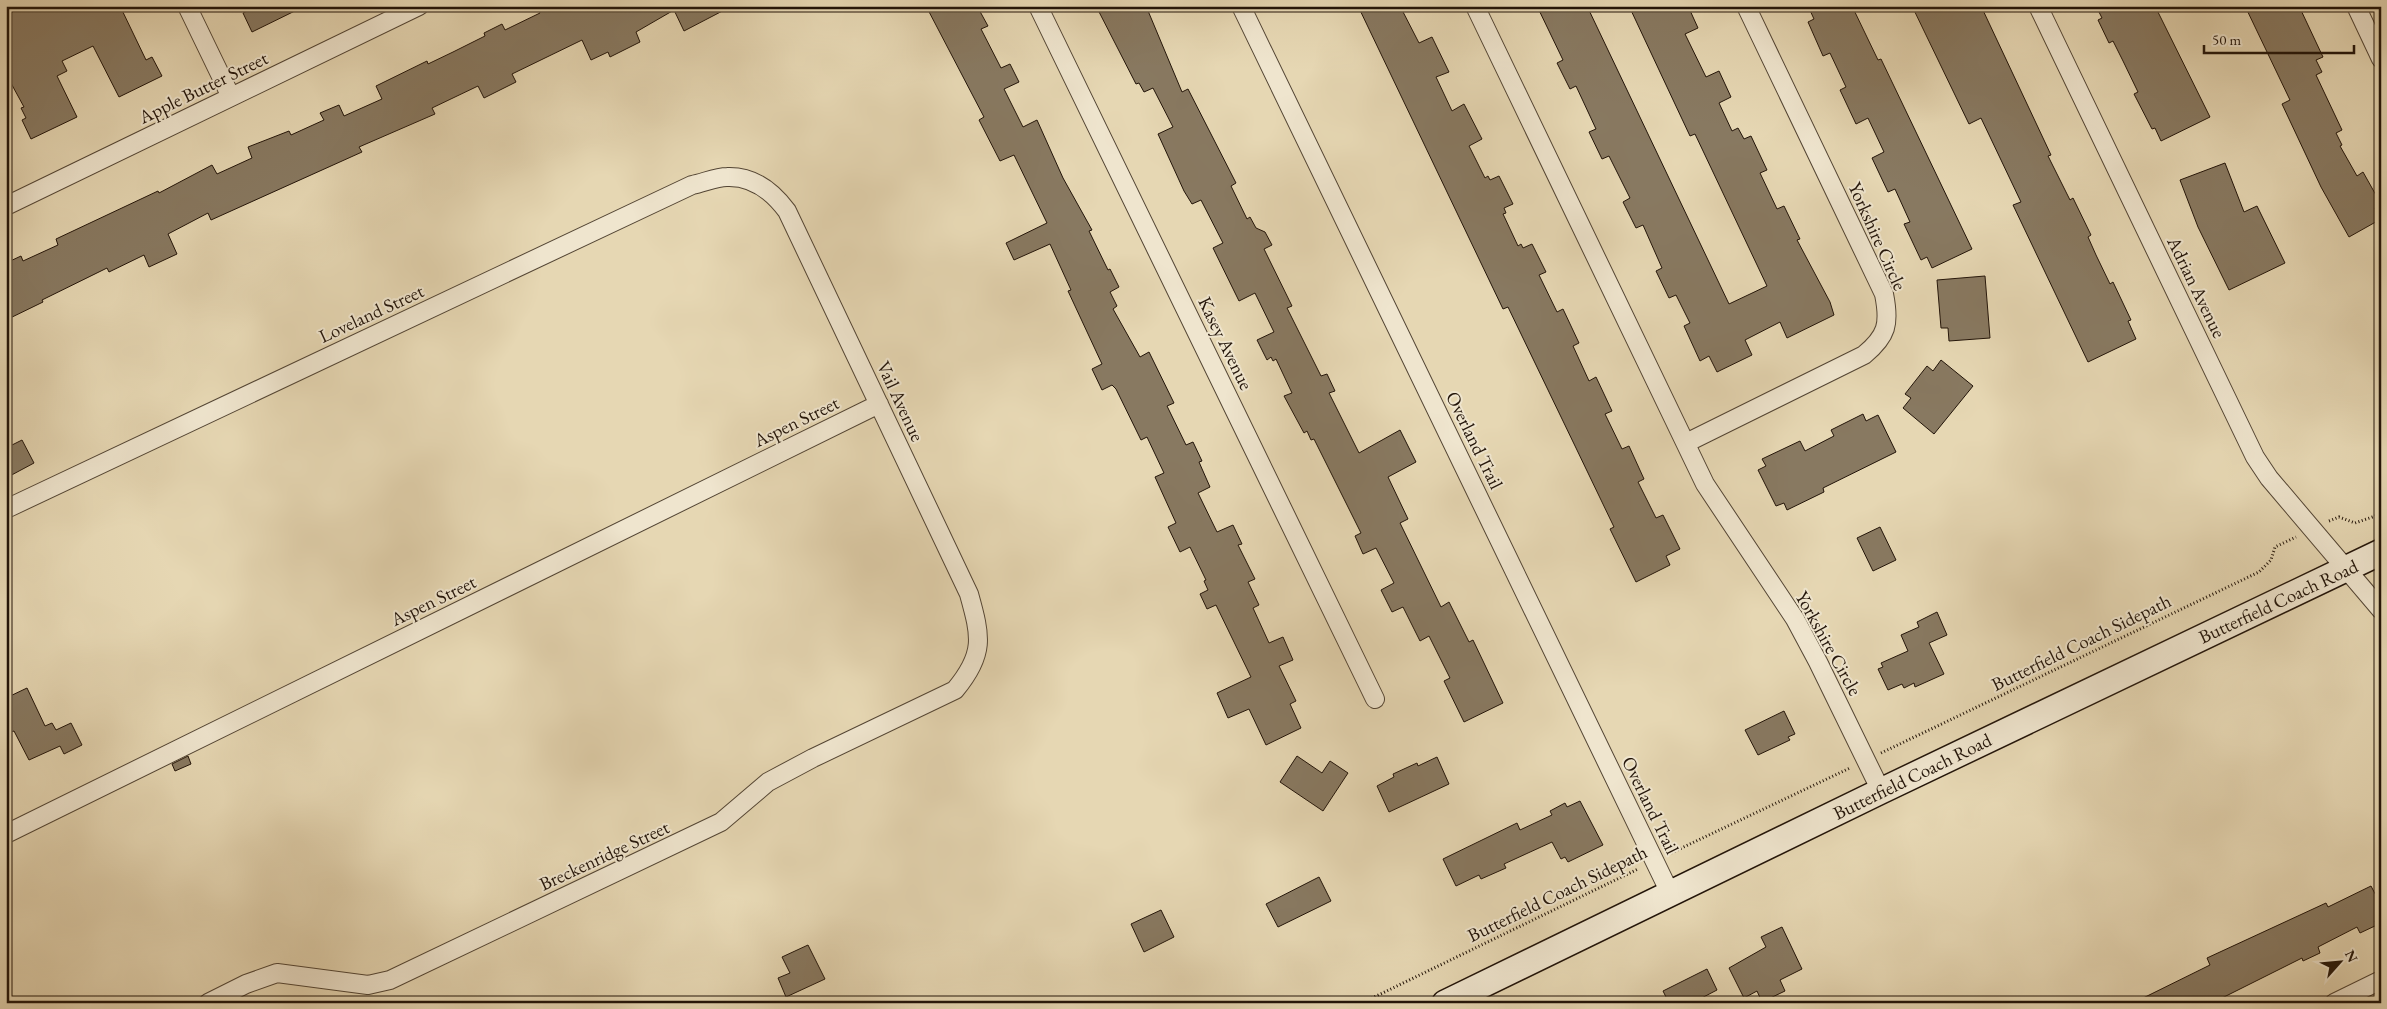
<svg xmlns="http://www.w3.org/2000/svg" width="2387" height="1009" font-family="'EB Garamond',serif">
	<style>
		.building { fill: #887961; stroke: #221409 }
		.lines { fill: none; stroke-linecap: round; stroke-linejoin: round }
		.minor-casing { stroke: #534534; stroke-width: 20 }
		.secondary-casing { stroke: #221409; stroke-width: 28 }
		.path { stroke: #221409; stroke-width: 3; stroke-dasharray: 1 2.5; stroke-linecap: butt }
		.minor { stroke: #efe5ce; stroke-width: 18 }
		.secondary { stroke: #efe5ce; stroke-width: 25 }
		.labels { text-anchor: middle; stroke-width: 4; stroke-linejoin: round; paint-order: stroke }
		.street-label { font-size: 19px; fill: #221409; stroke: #efe5ce }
	</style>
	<rect width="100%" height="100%" fill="#e6d7b3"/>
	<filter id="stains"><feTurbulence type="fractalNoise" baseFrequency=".004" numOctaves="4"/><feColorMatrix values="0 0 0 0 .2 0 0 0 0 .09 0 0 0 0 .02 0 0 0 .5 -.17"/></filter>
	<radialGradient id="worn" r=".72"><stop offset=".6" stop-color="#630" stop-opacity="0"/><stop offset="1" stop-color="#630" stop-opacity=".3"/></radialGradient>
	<path class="building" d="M6,6H120L146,60L152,57L162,76L119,97L93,46L62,61L67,71L57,76L77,117L31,139L22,120L26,118L21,108L24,107L6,74Z
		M245,6H305L252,32L243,13L247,11Z
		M537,6H732L684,31L674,10L636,32L640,42L610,57L608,52L591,60L582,40L512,74L516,82L484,98L478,86L432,108L435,114L359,147L362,152L211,220L208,213L168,234L177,254L149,267L144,255L109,272L107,268L42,300L43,302L6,320V263L21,256L23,261L58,245L56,239L158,191L159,193L212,165L217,174L252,158L248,147L289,131L291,135L324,120L320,113L339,105L344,116L382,99L376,86L427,61L428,64L453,52L485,36L484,33L502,24L505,30L540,13Z
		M926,6H977L988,26L981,29L1001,68L1010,64L1019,82L1004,89L1023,127L1037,120L1063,178L1092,230L1089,231L1108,270L1110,269L1119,287L1110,292L1117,306L1113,309L1140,357L1149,352L1174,403L1167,406L1186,445L1193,442L1202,461L1199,462L1210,487L1198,493L1217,532L1233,525L1242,544L1238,545L1255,579L1248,582L1259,605L1253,608L1269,643L1283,637L1293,660L1279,666L1296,701L1290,704L1301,728L1266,745L1249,709L1228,718L1217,693L1251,677L1216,605L1207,609L1200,594L1208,590L1204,581L1206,580L1190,547L1180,552L1168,527L1176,523L1155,477L1164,473L1147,437L1141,440L1116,389L1112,385L1102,390L1092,369L1102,364L1068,291L1071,290L1050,244L1014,260L1006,243L1047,223L1014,155L1000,161L979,120L984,117Z
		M1096,6H1146L1182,92L1188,89L1236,183L1231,186L1247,219L1250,217L1256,228L1265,232L1272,245L1264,249L1292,306L1287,308L1321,376L1327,374L1335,391L1329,393L1359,453L1400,430L1416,462L1388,477L1408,519L1400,523L1441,607L1449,602L1469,642L1473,640L1503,703L1464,722L1444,681L1450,678L1429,636L1420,641L1403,607L1392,612L1381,590L1394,583L1376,548L1363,554L1355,536L1361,533L1314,439L1311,440L1307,431L1304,433L1284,396L1292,393L1276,359L1273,361L1271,357L1267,360L1257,340L1274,332L1255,293L1239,301L1213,248L1223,243L1201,200L1192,204L1184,191L1158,134L1173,127L1153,88L1144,92L1139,83L1136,84Z
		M1358,6H1400L1419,43L1432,37L1449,72L1436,77L1452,111L1464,104L1482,139L1469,146L1485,178L1488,176L1490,180L1499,176L1513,204L1504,208L1506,213L1503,214L1518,246L1521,244L1523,248L1532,244L1546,272L1539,275L1557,312L1563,309L1579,343L1573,346L1589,381L1596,377L1612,411L1605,414L1622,449L1629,446L1644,479L1638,482L1656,518L1663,515L1680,549L1666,556L1670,565L1636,582L1610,529L1614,527L1576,448L1508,307L1503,309Z
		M1537,6H1587L1729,304L1767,286L1695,134L1690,136L1629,6H1688L1698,28L1685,34L1706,77L1719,71L1731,97L1719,103L1732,131L1738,128L1744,139L1751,136L1767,170L1760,173L1777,209L1784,206L1800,239L1797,240L1830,302L1834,315L1787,338L1780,322L1745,340L1752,355L1717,372L1709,356L1700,361L1684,326L1690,323L1676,295L1669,298L1656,271L1662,268L1643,225L1636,228L1623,202L1630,198L1609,156L1602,159L1589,132L1596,129L1583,101L1576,86L1570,89L1557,63L1563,60Z
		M1808,6H1852L1878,60L1881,59L1972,249L1932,268L1927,257L1921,260L1904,224L1910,222L1895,189L1888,192L1872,158L1884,152L1868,118L1856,124L1840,90L1846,87L1830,53L1823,56L1808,22L1814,19Z
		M1912,6H1981L2051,155L2048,156L2070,200L2073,198L2091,235L2088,237L2096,255L2110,284L2113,282L2131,320L2128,321L2136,339L2088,362L2013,205L2021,202L1981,118L1969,124Z
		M2096,6H2155L2210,117L2161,141L2155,128L2152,129L2134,94L2138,92L2123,61L2113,41L2109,43L2098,20L2102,18Z
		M2245,6H2299L2323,57L2316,60L2322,72L2316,75L2342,130L2336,133L2342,145L2340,146L2357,176L2363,172L2381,204L2375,208L2381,219L2349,237L2321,187L2282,104L2290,100Z
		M2225,163L2244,212L2257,206L2285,263L2229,290L2198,227L2180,180Z
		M1985,276L1990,338L1949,341L1948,328H1941L1937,280Z
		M1941,360L1973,386L1934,434L1903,408L1911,398L1905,394L1927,366L1933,371Z
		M1863,414L1866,421L1878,415L1896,452L1823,488L1824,492L1787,510L1784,503L1776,506L1758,470L1766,466L1762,459L1800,441L1805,451L1834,436L1831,430Z
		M22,440L34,463L6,478V448Z
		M1880,527L1896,560L1873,571L1857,538Z
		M1937,612L1947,635L1929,643L1944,674L1915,687L1914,683L1904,688L1902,684L1888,690L1878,669L1883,667L1881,663L1908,651L1901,635L1919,627L1917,622Z
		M27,688L45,726L52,723L56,730L71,723L82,745L64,754L60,746L29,760L14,731L6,734V698Z
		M1784,711L1795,734L1788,737L1790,740L1758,755L1745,730Z
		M188,756L191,764L175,771L172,764Z
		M1297,756L1322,773L1330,761L1348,773L1323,811L1280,782Z
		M1437,757L1449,784L1389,812L1377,786L1394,777L1393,774L1417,763L1418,766Z
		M1580,801L1603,845L1568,862L1565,857L1561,859L1552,842L1504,864L1506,868L1481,879L1479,875L1456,886L1443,859L1517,823L1520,830L1552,815L1550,811L1565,803L1567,807Z
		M1319,877L1331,901L1278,927L1266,904Z
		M2371,886L2381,905V918L2375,921L2377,925L2360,933L2357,927L2318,947L2320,953L2303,961L2302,958L2212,1003H2133L2210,965L2207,958L2326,903L2328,907Z
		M1161,910L1174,937L1144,952L1131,924Z
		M1782,927L1802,969L1780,980L1785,991L1762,1002L1757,991L1744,998L1729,968L1766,947L1761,937Z
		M808,945L825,979L786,997L778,978L790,973L782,957Z
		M1707,969L1717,990L1692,1003H1669L1663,991Z"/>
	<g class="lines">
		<defs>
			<path id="minor" d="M187,6L231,97
				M1038,6L1375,699
				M1241,6L1670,893
				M1475,6L1705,484L1795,619L1818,662L1881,791
				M2038,6L2255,457L2269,478L2381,610
				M2356,6L2381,59
				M6,206L419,6
				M1686,443L1864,355C1887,336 1890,324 1884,294L1746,6
				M6,509L692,185C703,183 716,177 727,177C753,176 773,192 787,211L969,594C981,637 985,654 955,690L813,758L768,782L721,822L390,980L368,985L277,973L246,984L208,1003
				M6,834L879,404
				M2334,1003L2381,980"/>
			<path id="secondary" d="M1445,1003L1881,791L2381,552"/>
		</defs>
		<use href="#minor" class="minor-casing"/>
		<use href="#secondary" class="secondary-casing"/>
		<path class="path" d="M2329,521L2339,517L2355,523L2381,514
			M1881,753L2259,572L2271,560L2275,547L2296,537
			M1671,853L1850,768
			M1362,1003L1638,869"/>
		<use href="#minor" class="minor"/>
		<use href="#secondary" class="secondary"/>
	</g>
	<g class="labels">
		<g class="street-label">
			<text transform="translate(203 87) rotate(-26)" y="7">Apple Butter Street</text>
			<text transform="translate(1878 236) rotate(66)" y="7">Yorkshire Circle</text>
			<text transform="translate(2197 287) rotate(64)" y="7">Adrian Avenue</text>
			<text transform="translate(371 313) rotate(-25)" y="7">Loveland Street</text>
			<text transform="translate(1226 343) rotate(64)" y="7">Kasey Avenue</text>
			<text transform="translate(901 401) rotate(65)" y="7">Vail Avenue</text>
			<text transform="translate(796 421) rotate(-26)" y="7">Aspen Street</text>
			<text transform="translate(1475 440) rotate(64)" y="7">Overland Trail</text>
			<text transform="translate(433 600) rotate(-26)" y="7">Aspen Street</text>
			<text transform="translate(2278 601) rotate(-25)" y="7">Butterfield Coach Road</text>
			<text transform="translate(2081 642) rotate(-26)" y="7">Butterfield Coach Sidepath</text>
			<text transform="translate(1829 643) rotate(61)" y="7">Yorkshire Circle</text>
			<text transform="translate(1912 776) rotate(-26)" y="7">Butterfield Coach Road</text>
			<text transform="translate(1651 805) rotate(64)" y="7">Overland Trail</text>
			<text transform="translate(604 855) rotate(-25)" y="7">Breckenridge Street</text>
			<text transform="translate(1557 893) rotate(-26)" y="7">Butterfield Coach Sidepath</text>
		</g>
	</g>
	<rect width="2387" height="1009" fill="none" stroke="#e6d7b3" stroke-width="25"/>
	<rect x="8" y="8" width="2372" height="994" fill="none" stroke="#221409" stroke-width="2.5"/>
	<rect x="12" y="12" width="2362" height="984" fill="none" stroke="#221409"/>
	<g transform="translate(2340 962) rotate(63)" stroke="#efe5ce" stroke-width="4" paint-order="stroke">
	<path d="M0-4L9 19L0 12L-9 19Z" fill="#221409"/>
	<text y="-8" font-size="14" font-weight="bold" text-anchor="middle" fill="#221409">N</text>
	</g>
	<path d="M2204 45v8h150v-8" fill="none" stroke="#221409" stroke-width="2.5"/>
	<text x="2212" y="45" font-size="15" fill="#221409" stroke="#efe5ce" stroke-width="4" paint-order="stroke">50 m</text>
	<rect width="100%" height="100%" filter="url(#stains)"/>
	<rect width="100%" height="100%" fill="url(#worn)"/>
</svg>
